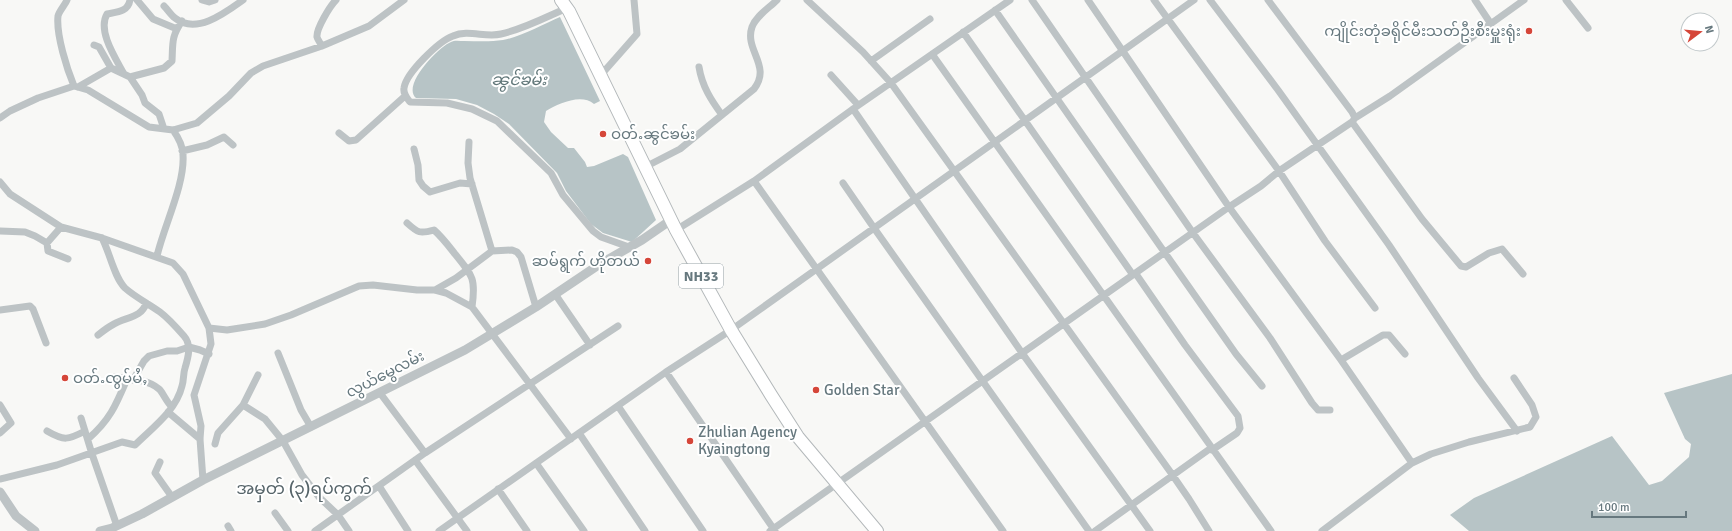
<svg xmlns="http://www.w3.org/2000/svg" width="1732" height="531" font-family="Signika,'Noto Sans Myanmar',sans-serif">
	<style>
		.water { fill: #b7c4c6 }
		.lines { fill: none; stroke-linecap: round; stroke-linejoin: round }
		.trunk-casing { stroke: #b3b8ba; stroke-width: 14 }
		.minor { stroke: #bdc3c5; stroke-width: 7 }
		.tertiary { stroke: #bdc3c5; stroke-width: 9 }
		.trunk { stroke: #fff; stroke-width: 12 }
		.poi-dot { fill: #d54639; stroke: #fff; stroke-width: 1.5 }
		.labels { text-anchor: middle; stroke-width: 4; stroke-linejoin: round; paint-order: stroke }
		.shield { fill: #fff; stroke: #94a0a5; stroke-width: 1 }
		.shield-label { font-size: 14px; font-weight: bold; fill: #66787e }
		.poi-label { font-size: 15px; fill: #66787e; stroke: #fff; text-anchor: start }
		.street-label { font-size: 15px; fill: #66787e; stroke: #fff }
		.water-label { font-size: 16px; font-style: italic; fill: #607678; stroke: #fff }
		.quarter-label { font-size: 17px; fill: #57656a; stroke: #fff }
	</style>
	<rect width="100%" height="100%" fill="#f8f8f6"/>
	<path class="water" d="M560,17L600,101L594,104C581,93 558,104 546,111L544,122L551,132L568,148H574L585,162L587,167L594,166L623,154L628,157L656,220L632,242L603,233L591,224L566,191L557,173L509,124L494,114L477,105L456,99L416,98C401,85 440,46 451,42C454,40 460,41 464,41C477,41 490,42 503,40C520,37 544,24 560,17Z
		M1732,374V531H1469L1450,515L1474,498L1612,436L1649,485L1662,481L1689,457L1691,444L1685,439L1664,393Z"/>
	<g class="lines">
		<defs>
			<path id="trunk" d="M561,0L569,11L676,230L731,330L771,395L798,437L877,531"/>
		</defs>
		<use href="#trunk" class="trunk-casing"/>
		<path class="minor" d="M67,0C65,5 59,11 58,16C56,35 67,69 74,86
			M137,0L153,19L177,29
			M202,0L209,2L215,0
			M807,0L863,52L891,83L1169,470L1189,499L1209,531
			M1032,0L1193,233L1270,338L1312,403L1318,410H1330
			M1088,0L1229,207L1341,360L1412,463
			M1154,0L1279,171L1325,241L1375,308
			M1210,0L1278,90L1389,245L1478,378L1517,431
			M1475,0L1491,24
			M1566,0L1588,28
			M164,6C168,10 171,15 175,18C196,35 225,13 243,0
			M567,8C546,17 524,29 501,34C486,38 468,29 453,36C439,41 406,73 404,88C403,94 407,98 410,102L447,103L472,109L497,121L551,173L563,195L593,231L601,237L629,247
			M995,10L1165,253L1236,354L1262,386
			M963,32L1133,275
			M94,45L99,47L111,68
			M322,46C320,43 318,40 317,37C316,29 330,6 336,0
			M932,54L1271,531
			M871,61L930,19
			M699,67C702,86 711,100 722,115
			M124,74C116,59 97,31 107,14C117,12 128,12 130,0
			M831,75L858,105
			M600,76L637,34L634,0
			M130,77L142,95L145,103L159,114L164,129
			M78,87L111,68L130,77L164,68L172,61C173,43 171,37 182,21
			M853,109L1022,353L1150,531
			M0,118L10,111L38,98L74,86L88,90L149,127L173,130L197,123L229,96L251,73L263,66L322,46L369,26L404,0
			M1355,118L1390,96L1524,0
			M1352,122L1422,219L1461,266L1466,267L1489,253L1502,249L1523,274
			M339,133L349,141L356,140L405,96
			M469,142L468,163L470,178L492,251
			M414,149L418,165L419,180L423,186L430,192L460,183L472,184
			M182,151L207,145L224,137L233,145
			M645,167L680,149L754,89C772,66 744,50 752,27C756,16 769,8 777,0
			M754,181L1003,531
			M0,182L10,194L61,227L102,238L173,263L183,274L209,328L227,330L265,324L291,315L359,286L373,285L417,290H435L446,293L472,307L571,439
			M843,183L874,228L1089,531
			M407,223C418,233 420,234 434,230C442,237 448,245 455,254C473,276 476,279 472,307
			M676,230L754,181L853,109L1010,0
			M0,231L25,232L35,236L47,243L61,227
			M47,243L48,251L68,259
			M157,256C164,226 185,184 183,155C183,146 178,137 173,130
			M1136,274L1185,345L1238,416L1240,428L1237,433L1212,450
			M435,290L456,278L492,251L512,250L517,252L521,257L536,307
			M555,294L590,345
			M0,310L30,306L33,309L46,343
			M98,335C103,331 108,327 114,324C125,317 142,318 146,303
			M278,353L301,410L311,427
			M1341,360L1383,335H1389L1405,354
			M666,372L775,531
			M115,377C129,379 147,379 159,389C162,391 167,403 172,407
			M133,380L144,361L149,356L167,351H177L189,347L200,350L209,354
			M380,393L425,453
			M243,405L265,419L283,441L302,475L319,497L338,515L349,531
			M618,406L703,531
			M168,412L200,439
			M81,418L92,454L117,526
			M47,431C64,441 68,440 85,431
			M0,433L11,423L0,405
			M579,433L645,531
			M88,439C110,420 116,405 127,379
			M215,444L218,433L243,405L258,375
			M415,460L467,531
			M160,462L155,473L172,497
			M536,463L584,531
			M0,479L57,465L122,442L135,445C152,428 176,411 182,386C184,380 183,374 185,368C188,358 192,345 184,336C177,328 168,318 160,312C149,304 135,297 125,288C114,277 110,253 102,238
			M203,480L200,439L201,426L194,395L211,344L209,328
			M379,486L408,531
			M498,489L527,531
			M275,513L288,531
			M228,526L231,531
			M315,531L425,453L618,326
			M439,531L666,372L731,330L1194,0
			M770,531L1229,207L1261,186L1279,171L1352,122L1355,118L1352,112L1268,0
			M1095,531L1211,448
			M1322,531L1412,463L1431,454L1469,442L1530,427L1536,417L1532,405L1514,378"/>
		<path class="tertiary" d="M0,492L16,516L35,531
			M100,531L112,528L142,514L203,480L465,350L536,307L600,264L642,240L671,220"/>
		<use href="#trunk" class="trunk"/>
	</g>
	<g class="poi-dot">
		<circle cx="1529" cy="31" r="4"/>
		<circle cx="603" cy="134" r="4"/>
		<circle cx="648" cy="261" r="4"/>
		<circle cx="65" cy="378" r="4"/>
		<circle cx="816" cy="390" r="4"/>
		<circle cx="690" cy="441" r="4"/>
	</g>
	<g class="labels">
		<rect class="shield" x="679" y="264" width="44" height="24" rx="3"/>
		<g class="shield-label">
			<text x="701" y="281">NH33</text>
		</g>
		<g class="poi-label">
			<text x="1521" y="36" text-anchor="end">ကျိုင်းတုံခရိုင်မီးသတ်ဦးစီးမှူးရုံး</text>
			<text x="611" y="139">ဝတ်ႉၼွင်ၶမ်း</text>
			<text x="640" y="266" text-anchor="end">ဆမ်ရွက် ဟိုတယ်</text>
			<text x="73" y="383">ဝတ်ႉၸွမ်မႆႇ</text>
			<text x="824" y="395">Golden Star</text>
			<text x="698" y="437">Zhulian Agency<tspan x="698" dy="17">Kyaingtong</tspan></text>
		</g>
		<g class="street-label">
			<text transform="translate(385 374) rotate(-27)" y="5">လွယ်မွေလမ်း</text>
		</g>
		<g class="water-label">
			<text x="519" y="85">ၼွင်ၶမ်း</text>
		</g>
		<g class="quarter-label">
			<text x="304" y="494">အမှတ် (၃)ရပ်ကွက်</text>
		</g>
	</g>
	<g transform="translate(1700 32) rotate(74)"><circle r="19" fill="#ffffff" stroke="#c2c9cb"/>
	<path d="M0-3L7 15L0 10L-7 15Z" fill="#d54639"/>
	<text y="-6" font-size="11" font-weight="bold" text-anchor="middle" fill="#66787e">N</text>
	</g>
	<path d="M1592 511v6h94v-6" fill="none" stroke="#66787e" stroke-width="2"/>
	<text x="1598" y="511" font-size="12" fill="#66787e" stroke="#ffffff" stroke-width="3" paint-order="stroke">100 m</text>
</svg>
